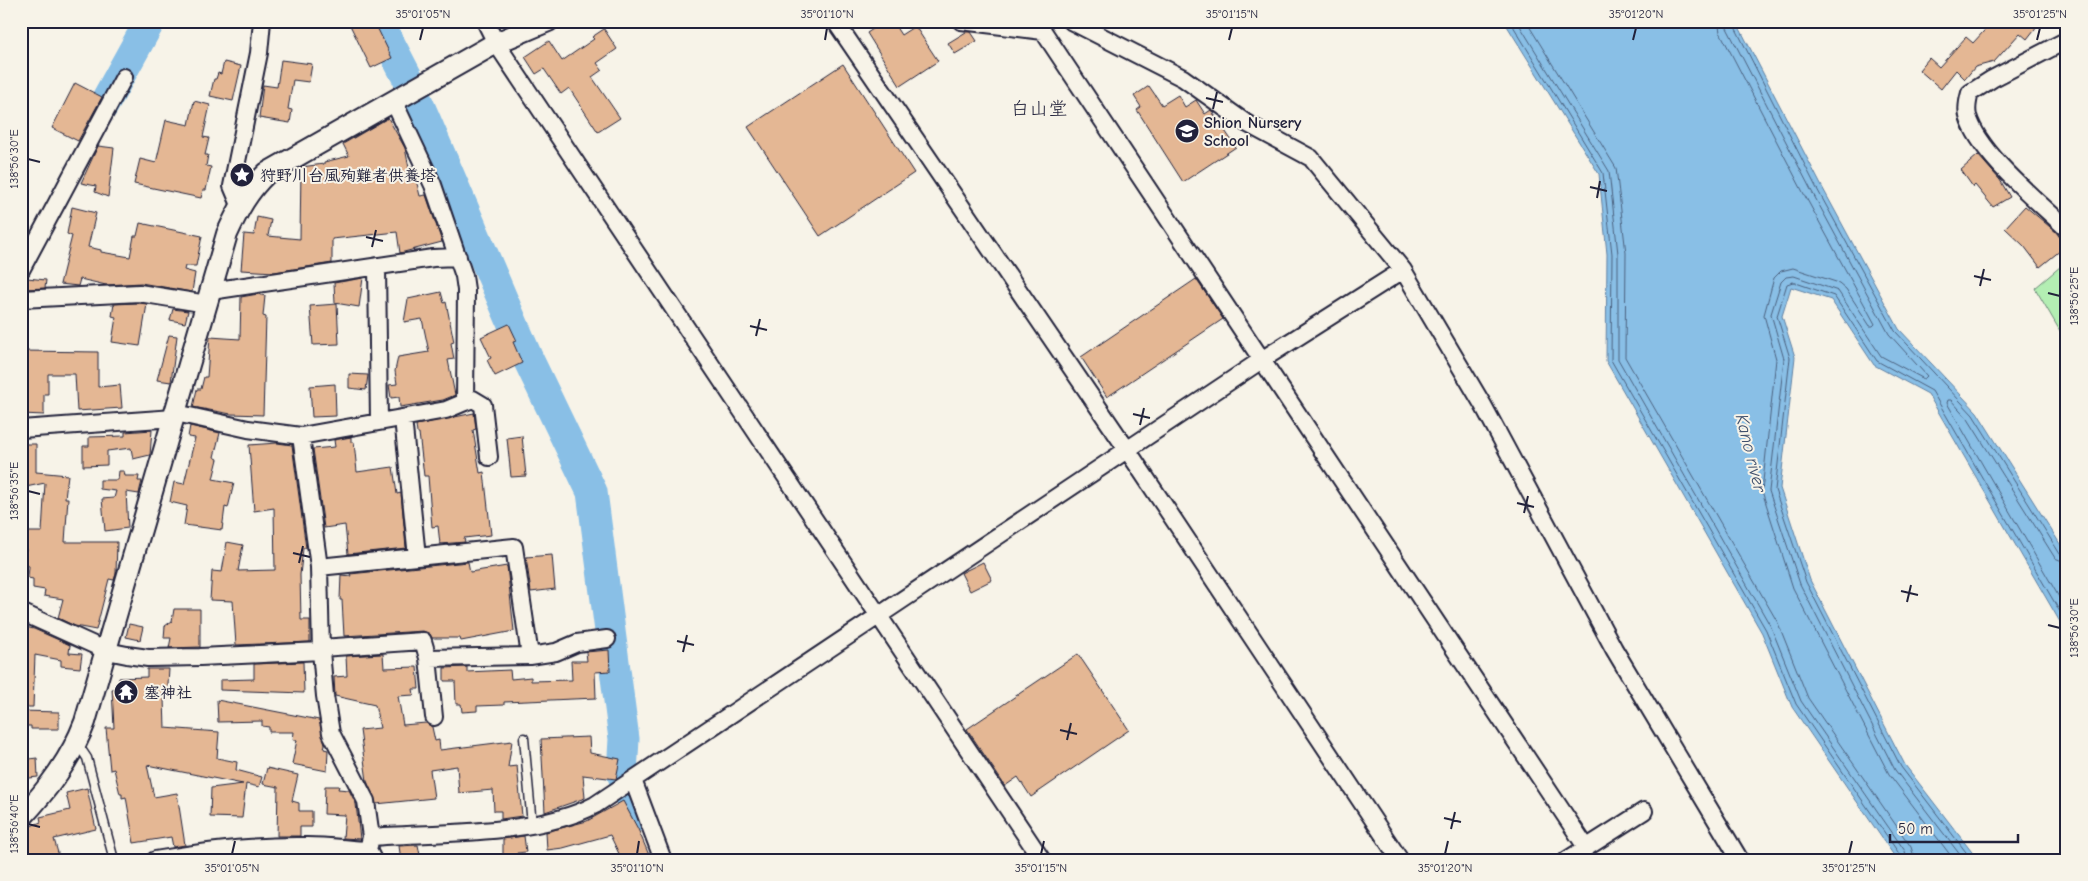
<svg xmlns="http://www.w3.org/2000/svg" width="2088" height="881" font-family="'Comic Neue','Klee One',sans-serif">
	<style>
		.green { fill: #b3eeb3; stroke: #6a8877 }
		.water { fill: #89bfe6; stroke: #6080a2 }
		.lines { fill: none; stroke-linecap: round; stroke-linejoin: round }
		.shore { stroke: #4b617f; stroke-width: 1 }
		.river { stroke: #89bfe6; stroke-width: 31 }
		.building { fill: #e4b794; stroke: #22223b }
		.service-casing { stroke: #22223b; stroke-width: 11 }
		.minor-casing { stroke: #22223b; stroke-width: 20 }
		.tertiary-casing { stroke: #22223b; stroke-width: 24 }
		.service { stroke: #f7f3e8; stroke-width: 8 }
		.minor { stroke: #f7f3e8; stroke-width: 16 }
		.tertiary { stroke: #f7f3e8; stroke-width: 20 }
		.ticks { fill: none; stroke: #22223b; stroke-width: 2 }
		.labels { text-anchor: middle; stroke-width: 4; stroke-linejoin: round; paint-order: stroke }
		.poi-label { font-size: 16px; font-weight: bold; fill: #22223b; stroke: #f7f3e8; text-anchor: start }
		.water-label { font-size: 18px; font-style: italic; fill: #41516e; stroke: #f7f3e8 }
		.quarter-label { font-size: 19px; fill: #22223b; stroke: #f7f3e8 }
		.neatline { fill: none; stroke: #22223b; stroke-width: 2 }
		.ticks-label { font-size: 12px; text-anchor: middle; fill: #22223b }
	</style>
	<rect width="100%" height="100%" fill="#f7f3e8"/>
	<filter id="ink" filterUnits="userSpaceOnUse"><feTurbulence type="fractalNoise" baseFrequency=".02" numOctaves="2"/><feDisplacementMap in="SourceGraphic" scale="10" xChannelSelector="R" yChannelSelector="G"/><feConvolveMatrix kernelMatrix="1 2 1 2 8 2 1 2 1" color-interpolation-filters="sRGB"/></filter>
	<g filter="url(#ink)">
		<path class="green" d="M2067,261V343L2035,288Z"/>
		<path class="water" d="M1504,21H1736L1821,185L1899,329L1977,412L2067,555V634L1928,394L1874,365L1831,300L1791,287L1782,316L1795,357L1780,488L1810,580L1905,765L1978,860H1897L1792,707L1762,633L1606,361L1607,254L1599,174Z"/>
		<g class="lines">
			<path class="shore" d="M1510,21L1603,173L1612,254L1611,360L1766,630L1796,704L1900,855L1901,860
				M1517,21L1609,171L1618,254V359L1771,627L1801,701L1905,851L1907,860
				M1526,21L1616,168L1626,253L1625,357L1778,623L1808,698L1911,847L1915,860
				M1718,21L1720,32L1804,194L1875,324L1873,326H1870L1846,289L1839,283L1793,268L1781,271L1774,278L1764,315L1776,359L1762,491L1793,588L1889,774L1954,860
				M1726,21L1727,28L1811,190L1889,334L1927,376L1924,379L1881,356L1838,291L1794,276L1786,277L1781,282L1771,314L1784,359L1769,491L1800,584L1895,770L1964,860
				M1732,21L1816,187L1895,331L1973,415L2060,554L2067,557
				M2067,563L2055,558L1968,419L1951,400H1948L1947,403L2067,611
				M1972,860L1901,767L1806,582L1775,490L1790,358L1777,316L1787,284L1793,282L1834,296L1877,361L1932,391L2067,624"/>
			<path class="river" d="M378,21L407,77L528,359L592,492L624,739L622,773L638,816
				M103,106L150,21"/>
		</g>
		<path class="building" d="M348,21H374L392,58L371,68Z
			M885,21H892L901,35L915,26L938,61L900,86L867,33Z
			M1993,21H2041L2027,39L2020,33L1994,62L1975,67L1965,79L1956,70L1941,89L1919,70L1929,58L1939,67L1966,37L1973,43Z
			M604,29L617,49L597,63L602,70L592,77L620,118L598,132L569,88L561,94L544,69L536,74L525,57L549,41L562,61L594,39L592,37Z
			M966,32H971L977,41L955,54L948,43Z
			M281,60L312,64L309,82L293,80L288,109L292,110L290,123L259,118L263,85L277,87Z
			M224,62L241,66L233,101L210,96L214,79H216L218,73L221,74Z
			M843,64L914,173L820,236L748,127Z
			M75,83L102,97L78,141L52,128Z
			M1149,86L1162,105L1178,95L1185,107L1196,100L1205,114L1211,110L1236,147L1183,182L1137,110L1141,107L1134,96Z
			M194,101L210,105L203,137L209,138L205,155H208L206,166L211,167L206,190H203L201,198L134,184L140,159L156,163L166,120L189,125Z
			M388,118L405,148L409,168L413,167L420,196L426,195L442,242L400,253L397,232L332,239V263L274,272L241,270L244,234L254,235L257,217L271,220L268,236L300,239L301,167L324,164V162L349,156L343,144Z
			M98,146L114,148L108,197L95,192L96,186L81,183Z
			M1978,155L2000,180L2010,197L1993,207L1975,185L1973,187L1961,170Z
			M2025,206L2056,232L2066,246L2040,267L2024,246L2005,228Z
			M72,207L96,213L88,247L101,250V252L130,257L134,236H137L140,223L202,236L196,266H185L184,270L195,273L192,292L141,283L106,285L80,279L78,286L60,284L72,236L67,234Z
			M27,278L46,280L45,288L24,289Z
			M363,278L359,307L335,303L334,283Z
			M1196,279L1223,319L1107,397L1081,357Z
			M441,292L444,303L446,302L454,342L451,343L454,359L448,360L455,395L443,400L400,407L399,397L391,398L389,385L397,384L395,371L398,357L429,352L422,319L404,322L408,299Z
			M258,294L265,296L263,316L266,317L263,415L231,414L193,407L197,389H201L204,377H207L210,337L240,339L241,297Z
			M138,303L147,304L140,346L112,342L116,317L112,316L114,304Z
			M337,304L339,344L313,345L310,306Z
			M173,309L188,311L185,323L170,320Z
			M509,324L517,341L513,342L522,363L495,376L487,360L491,358L481,337Z
			M169,335L177,336L171,382L157,380Z
			M23,351L98,352V387L120,385L122,408L77,411L75,374H48V394H44V415L22,414Z
			M349,374L368,375L366,390L349,388Z
			M335,384L336,416L312,417L310,386Z
			M474,413L476,429L473,430L480,473L484,472L491,535L464,538L465,542L440,544L438,526L432,527L428,476H424L419,433H417L416,425Z
			M190,426L220,433L214,457L218,459L213,479L234,483L228,508L225,507L222,530L184,525L187,506L170,502L174,482L184,484L195,438L188,437Z
			M152,430L150,455L133,459L131,448L107,451V465L83,466V446H89V437L125,436V432Z
			M522,436L526,476L511,477L507,438Z
			M351,437V442H354L357,472L393,467L397,494L401,493L406,548L348,554L345,525L324,528L313,449L335,447L334,440Z
			M277,443L292,445L306,548H303L300,575L301,620H310V642L236,645L233,601L210,600L212,571L222,572L227,542L243,545L238,571L275,570L274,508L254,511L249,445Z
			M21,444H36V472L68,475L65,498H68L65,542H117L116,574L114,580L109,579L96,630L75,626L58,618L63,599L44,596L45,590L33,588V579L28,578L29,566L23,564L26,549H21V532H42L45,483L21,488Z
			M119,471H124L125,476H139L138,481H142L140,489L139,494L126,492L128,528L105,531L102,499L114,498L116,491L100,489V480H118Z
			M552,555L555,589L531,592L526,557Z
			M468,562L470,572L507,566L514,631L461,641L460,638H432L430,634L423,631L344,636L342,600H340L341,575L351,576L350,574Z
			M983,562L992,580L970,591L961,573Z
			M174,609H200V647L169,648L171,638H164L165,626L172,621Z
			M129,624L143,627L140,640L126,637Z
			M21,626L34,629L70,645L69,653L82,654L80,668L61,666V660L35,655L33,707H21Z
			M609,650L610,671L595,672L596,698L504,702V705L477,706V711L462,712L461,704H456L455,681H444V668L467,667V672L510,670L511,679L531,677V681L572,680L571,661H587L586,652Z
			M383,654L384,668L417,667L419,689H413L414,695L398,696L403,725L426,723L432,727L435,741L439,740L440,750L512,741L508,767L517,766L522,816L501,819V811H494L493,790L459,793L457,766L430,770L434,798L376,804L367,781L360,730L380,728L375,705L335,696L334,677L347,676L346,656Z
			M1078,654L1129,730L1031,797L1018,777L1005,786L967,729Z
			M303,662L304,693L220,690V680L254,679V664Z
			M147,669H169L167,700L164,699L165,728L219,732L217,758L237,762L236,770L262,777L259,787L246,784L242,818L210,817L211,788L243,784L147,765L154,797L177,793L185,845L173,847L171,837L134,843L126,797L122,798V794H120L114,769L110,770L106,728H114L112,689L119,688V678L147,677Z
			M217,700L319,720L325,744L324,749L328,750L327,771L292,764L297,740H293L294,732H269V727L262,726V721L218,722Z
			M21,711L59,712V729H31V726H21Z
			M589,737L590,753L620,759L616,779L583,775L585,798L545,812L541,739Z
			M37,758L38,777L21,779V760Z
			M267,768L298,775L292,801L299,803V811H312V827H300V836H277L278,787L263,784Z
			M325,786H339L338,789L349,790L356,804L360,839L343,838L345,815L324,814Z
			M87,788L96,829L54,839L60,860H35L33,852L21,857V830L41,822L40,817L70,810L66,793Z
			M623,801L638,829L651,860H622L610,835L563,848L547,850L546,832L587,821Z
			M524,836L526,852L517,853V858L503,859V839Z
			M418,845L421,860H401L399,846Z"/>
		<g class="lines">
			<defs>
				<path id="service" d="M524,738L532,825
					M77,743L87,758L114,860"/>
				<path id="minor" d="M485,21L496,43L1042,860
					M835,21L1128,451L1400,860
					M961,21L1043,31L1586,847
					M1071,21L1183,78L1246,123L1311,158L1403,270L1483,405L1614,649L1740,860
					M2067,40L1992,79L1970,93C1968,100 1966,108 1968,116C1979,154 2038,201 2067,229
					M393,100L433,185L464,276L466,290L465,402L473,399L483,405L489,457
					M240,205L232,186L259,53L262,21
					M377,266L379,422
					M21,270L124,77
					M211,291L433,258L458,257
					M21,299L139,293L207,304
					M176,413L248,429L301,436L446,410L465,402
					M403,418L417,557
					M21,429L174,418
					M301,436L319,567L321,651
					M319,567L514,547L530,656
					M21,612L107,651L127,655L148,658L200,657L321,651L325,696L331,733L366,801L371,837L368,850L373,860
					M321,648L423,641L428,658L434,717
					M428,658L530,656L556,652L577,643L607,639
					M633,780L663,860
					M371,837C437,832 537,836 595,805L1263,359L1403,270
					M155,860C206,851 256,845 307,846C328,846 348,849 368,850
					M1567,860L1644,811"/>
				<path id="tertiary" d="M21,818C48,789 71,759 85,722L227,234C238,210 248,191 267,173L496,43L548,21"/>
			</defs>
			<use href="#service" class="service-casing"/>
			<use href="#minor" class="minor-casing"/>
			<use href="#tertiary" class="tertiary-casing"/>
			<use href="#service" class="service"/>
			<use href="#minor" class="minor"/>
			<use href="#tertiary" class="tertiary"/>
		</g>
	</g>
	<path class="ticks" d="M420,40L423,28M825,40L827,28M1229,40L1232,28M1633,40L1636,28M2037,40L2040,28M1206,98L1223,102M1213,109L1217,92M28,159L40,162M1590,187L1607,191M1597,198L1600,181M366,237L383,241M372,247L376,230M1974,276L1991,280M1980,286L1984,269M2048,293L2060,296M750,326L767,330M756,336L760,319M1133,414L1150,418M1140,425L1144,408M28,491L40,494M1517,503L1534,507M1524,513L1528,496M293,553L310,557M299,563L303,546M1901,591L1918,595M1907,602L1911,585M2048,625L2060,628M677,641L694,645M683,652L687,635M1060,730L1077,734M1067,740L1071,723M1444,818L1461,822M28,824L40,827M1451,829L1455,812M232,854L235,841M637,854L639,841M1041,854L1044,841M1445,854L1448,841M1849,854L1852,841"/>
	<defs>
		<symbol id="school-disc" viewBox="-11 -11 22 22"><circle r="9.5" fill="#22223b" stroke="#f7f3e8"/><path d="M0-5L7-2L0 1L-7-2ZM-4 1L0 2.5L4 1V4Q0 6-4 4Z" fill="#fff"/></symbol>
		<symbol id="sight-disc" viewBox="-11 -11 22 22"><circle r="9.5" fill="#22223b" stroke="#f7f3e8"/><path d="M0-6L1.8-2.2L6-1.7L2.9 1.2L3.7 5.4L0 3.3L-3.7 5.4L-2.9 1.2L-6-1.7L-1.8-2.2Z" fill="#fff"/></symbol>
		<symbol id="temple-disc" viewBox="-11 -11 22 22"><circle r="9.5" fill="#22223b" stroke="#f7f3e8"/><path d="M0-6L5-2H3V0L6.5 2.5H4V6H1.5V3h-3V6H-4V2.5H-6.5L-3 0V-2H-5Z" fill="#fff"/></symbol>
	</defs>
	<g fill-rule="evenodd">
		<use href="#school-disc" x="1173" y="117" width="28" height="28"/>
		<use href="#sight-disc" x="228" y="161" width="28" height="28"/>
		<use href="#temple-disc" x="112" y="678" width="28" height="28"/>
	</g>
	<g class="labels">
		<g class="poi-label">
			<text x="1204" y="128">Shion Nursery<tspan x="1204" dy="18">School</tspan></text>
			<text x="260" y="181">狩野川台風殉難者供養塔</text>
			<text x="144" y="698">塞神社</text>
		</g>
		<g class="water-label">
			<text transform="translate(1751 453) rotate(76)" y="6">Kano river</text>
		</g>
		<g class="quarter-label">
			<text x="1039" y="115">白山堂</text>
		</g>
	</g>
	<rect width="2088" height="881" fill="none" stroke="#f7f3e8" stroke-width="55"/>
	<path d="M1890 834v8h128v-8" fill="none" stroke="#22223b" stroke-width="2.5"/>
	<text x="1898" y="834" font-size="15" fill="#22223b" stroke="#f7f3e8" stroke-width="4" paint-order="stroke">50 m</text>
	<rect x="28" y="28" width="2032" height="826" class="neatline"/>
	<g class="ticks-label">
		<text x="423" y="18">35°01'05"N</text>
		<text x="827" y="18">35°01'10"N</text>
		<text x="1232" y="18">35°01'15"N</text>
		<text x="1636" y="18">35°01'20"N</text>
		<text x="2040" y="18">35°01'25"N</text>
		<text transform="translate(14 159) rotate(-90)" y="4">138°56'30"E</text>
		<text transform="translate(2074 296) rotate(-90)" y="4">138°56'25"E</text>
		<text transform="translate(14 491) rotate(-90)" y="4">138°56'35"E</text>
		<text transform="translate(2074 628) rotate(-90)" y="4">138°56'30"E</text>
		<text transform="translate(14 824) rotate(-90)" y="4">138°56'40"E</text>
		<text x="232" y="872">35°01'05"N</text>
		<text x="637" y="872">35°01'10"N</text>
		<text x="1041" y="872">35°01'15"N</text>
		<text x="1445" y="872">35°01'20"N</text>
		<text x="1849" y="872">35°01'25"N</text>
	</g>
</svg>
